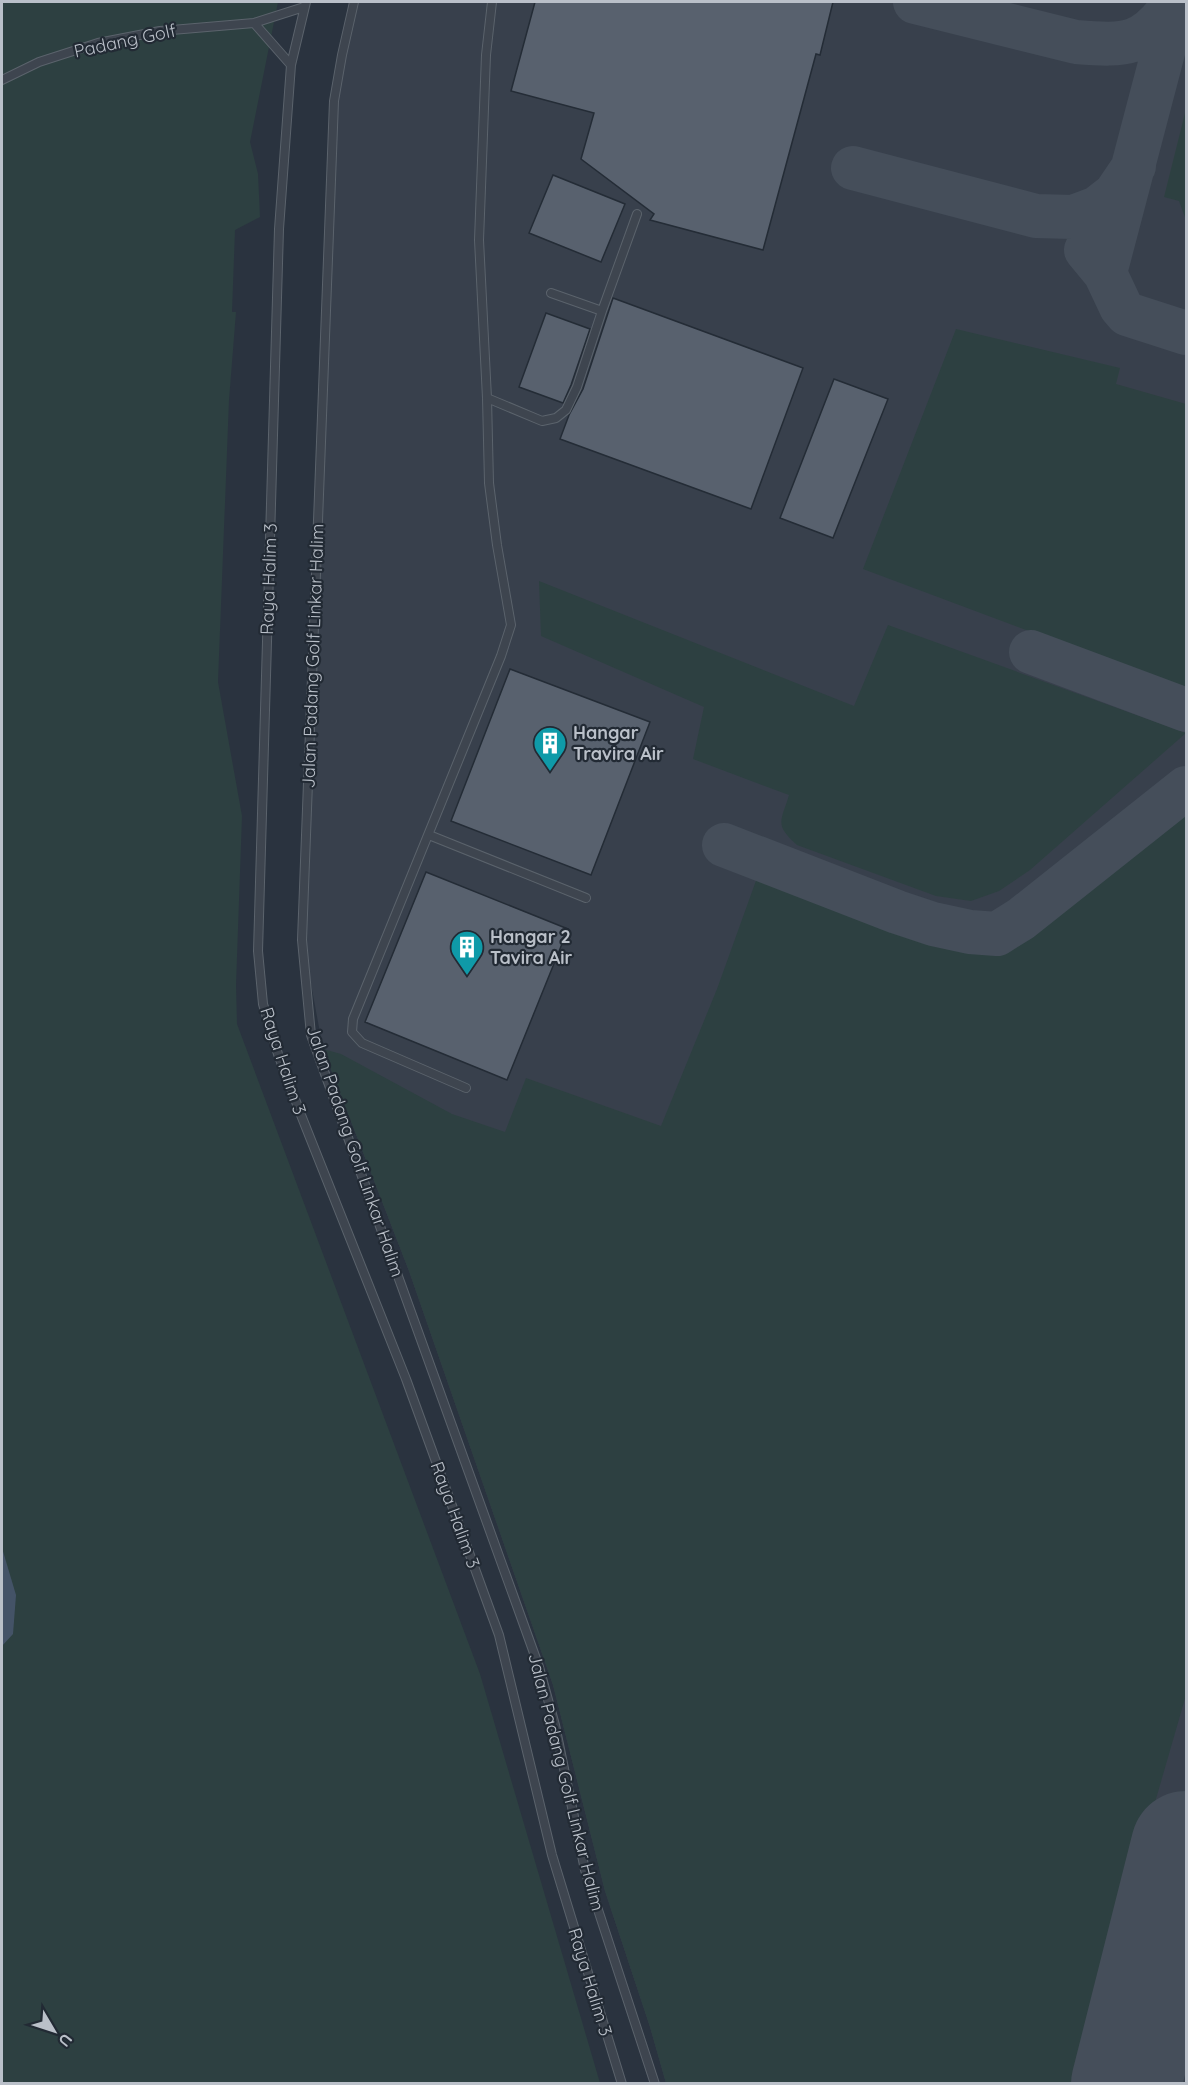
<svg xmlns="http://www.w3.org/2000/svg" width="1188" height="2085" font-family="Quicksand,sans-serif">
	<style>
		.airport { fill: #38404c }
		.green { fill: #2d4041 }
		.water { fill: #445367 }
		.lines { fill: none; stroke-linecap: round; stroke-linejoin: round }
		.taxiway { stroke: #454e5a; stroke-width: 44 }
		.runway { stroke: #454e5a; stroke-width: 110 }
		.building { fill: #58616e; stroke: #242c36; stroke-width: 1.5 }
		.lane-casing { stroke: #5b636c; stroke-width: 10 }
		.lane { stroke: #3e454f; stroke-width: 8 }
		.labels { text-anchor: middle; stroke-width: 4.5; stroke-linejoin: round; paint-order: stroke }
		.street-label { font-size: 18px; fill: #bac0c9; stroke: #222a34 }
		.poi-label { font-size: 18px; font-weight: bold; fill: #bac0c9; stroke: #222a34; text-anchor: start }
	</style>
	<rect width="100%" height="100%" fill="#2a333f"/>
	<path class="airport" d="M359,2H1186V2083H666L650,2027L605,1891L553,1685L409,1271L323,1049L309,973L306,930L307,869L320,393L331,286L336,78Z"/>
	<path class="green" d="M2,2H278L250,142L258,174L260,217L235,230L232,312H236L229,400L218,682L242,816L236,985L237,1024L480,1674L600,2083L2,2084Z
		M1186,109V220L1179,201L1164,197Z
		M956,329L1120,368L1116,384L1186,404V690L863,569Z
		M539,581L854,706L888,625L1186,733L1030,870L999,891L971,901L936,896L797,845C774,824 781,822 789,795L693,759L704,707L541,636Z
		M1186,783V1695L1074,2083H666L650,2027L605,1891L553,1685L409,1271L323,1049L341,1054L452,1114L505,1132L526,1078L661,1126L717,989L762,864L782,868L874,903L970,932L997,934L1021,919Z"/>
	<path class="water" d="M2,1548L16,1595L13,1634L2,1646Z"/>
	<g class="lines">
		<path class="taxiway" d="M915,2L1076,42C1127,46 1145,46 1175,2
			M853,168L1036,216L1073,217L1097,208L1115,194L1134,166
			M1086,250L1105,273L1121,307L1127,314L1186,333
			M1105,273L1176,3
			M1031,652L1186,710
			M724,845L897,912L933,924L970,932L997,934L1021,919L1186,788"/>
		<path class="runway" d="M1126,2084L1186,1846"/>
	</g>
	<path class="building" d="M535,2H833L820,55L816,54L763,250L650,220L654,214L581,159L594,113L511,91Z
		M553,175L625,204L601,262L529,233Z
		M613,298L803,368L751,509L560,439L569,415L583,389Z
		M546,313L590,329L571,385L563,403L519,387Z
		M834,379L888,399L833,538L780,518Z
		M510,669L650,722L591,875L451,821Z
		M426,872L568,929L507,1080L365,1022Z"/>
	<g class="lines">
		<defs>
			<path id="lane" d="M306,2L291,65L279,229L258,951L263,1004L278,1054L301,1115L406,1379L499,1635L552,1855L622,2084
				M354,2L342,55L334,101L302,940L311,1035L539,1667L555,1725L585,1870L655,2084
				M254,23L291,65
				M2,80L39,62L98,43L160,31L254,23L304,7
				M551,293L602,311
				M487,398L542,421L556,418L566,410L577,387L602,311L637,214
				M429,835L586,898
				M466,1088L362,1043L352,1032L353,1019L501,656L511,625L497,545L489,483L487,398L479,240L486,55L492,2"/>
		</defs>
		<use href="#lane" class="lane-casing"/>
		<use href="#lane" class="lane"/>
	</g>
	<defs>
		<symbol id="building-pin" viewBox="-11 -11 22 30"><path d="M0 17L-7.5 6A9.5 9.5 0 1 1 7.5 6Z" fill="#0f9aa8" stroke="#222a34"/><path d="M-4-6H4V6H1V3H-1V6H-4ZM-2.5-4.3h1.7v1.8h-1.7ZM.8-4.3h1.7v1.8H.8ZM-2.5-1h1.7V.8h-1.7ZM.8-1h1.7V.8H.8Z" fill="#fff"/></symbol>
	</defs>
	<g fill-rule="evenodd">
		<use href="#building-pin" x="531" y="724" width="38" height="52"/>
		<use href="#building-pin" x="448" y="928" width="38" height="52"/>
	</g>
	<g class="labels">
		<g class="street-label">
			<text transform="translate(125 41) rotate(-12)" y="6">Padang Golf</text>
			<text transform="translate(269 579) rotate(-88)" y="6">Raya Halim 3</text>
			<text transform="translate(313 656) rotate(-88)" y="6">Jalan Padang Golf Linkar Halim</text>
			<text transform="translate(283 1061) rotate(72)" y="6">Raya Halim 3</text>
			<text transform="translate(355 1151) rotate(71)" y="6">Jalan Padang Golf Linkar Halim</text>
			<text transform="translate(455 1515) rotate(70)" y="6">Raya Halim 3</text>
			<text transform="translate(566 1782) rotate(76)" y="6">Jalan Padang Golf Linkar Halim</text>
			<text transform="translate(590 1982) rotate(73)" y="6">Raya Halim 3</text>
		</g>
		<g class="poi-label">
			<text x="573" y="739">Hangar<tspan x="573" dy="21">Travira Air</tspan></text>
			<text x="490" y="943">Hangar 2<tspan x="490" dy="21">Tavira Air</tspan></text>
		</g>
	</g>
	<rect width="1188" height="2085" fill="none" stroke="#bac0c9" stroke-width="6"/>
	<g transform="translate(54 2031) rotate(129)" stroke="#222a34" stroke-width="4.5" paint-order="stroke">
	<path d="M0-4.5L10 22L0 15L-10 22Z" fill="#bac0c9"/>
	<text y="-9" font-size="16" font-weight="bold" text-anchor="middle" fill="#bac0c9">U</text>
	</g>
</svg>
